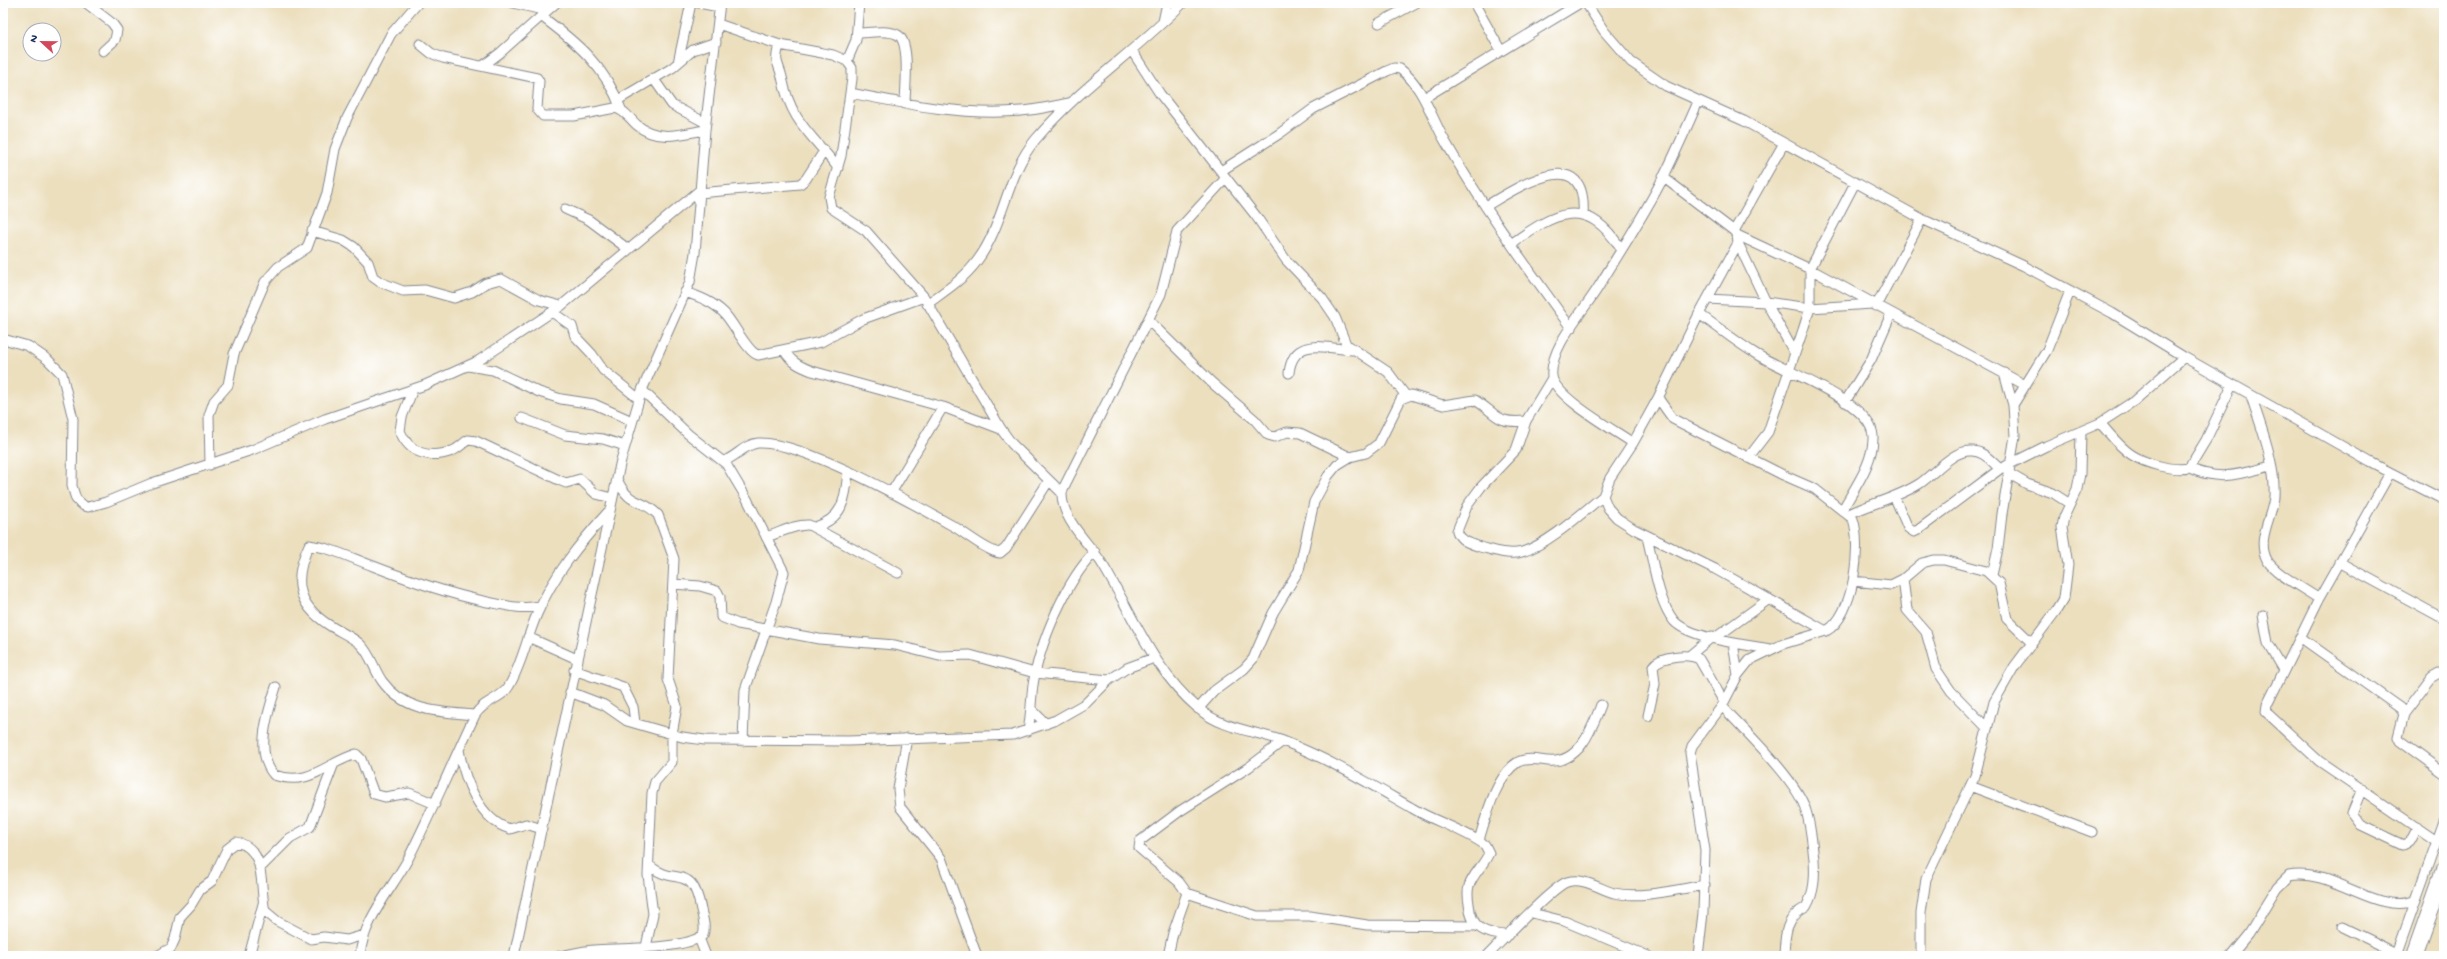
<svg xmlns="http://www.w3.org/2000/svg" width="2447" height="959" font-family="'Gochi Hand',sans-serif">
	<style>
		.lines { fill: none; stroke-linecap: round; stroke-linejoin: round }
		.street-casing { stroke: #84878e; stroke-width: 11 }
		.highway-casing { stroke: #84878e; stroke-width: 18 }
		.street { stroke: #fff; stroke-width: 9 }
		.highway { stroke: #fff; stroke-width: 16 }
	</style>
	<rect width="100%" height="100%" fill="#fff"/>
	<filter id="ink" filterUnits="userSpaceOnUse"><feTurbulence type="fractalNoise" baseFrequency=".025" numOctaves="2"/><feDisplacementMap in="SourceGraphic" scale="8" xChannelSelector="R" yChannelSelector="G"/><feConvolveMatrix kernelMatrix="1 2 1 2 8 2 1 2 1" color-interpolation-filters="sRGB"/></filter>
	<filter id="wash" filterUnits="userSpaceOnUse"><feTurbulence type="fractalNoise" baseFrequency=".012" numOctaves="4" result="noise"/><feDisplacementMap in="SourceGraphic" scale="16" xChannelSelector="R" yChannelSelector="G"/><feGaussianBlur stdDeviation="0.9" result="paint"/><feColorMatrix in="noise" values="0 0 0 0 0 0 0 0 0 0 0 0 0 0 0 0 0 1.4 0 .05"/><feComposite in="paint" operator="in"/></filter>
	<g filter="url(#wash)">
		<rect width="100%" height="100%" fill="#ecdfbe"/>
	</g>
	<g filter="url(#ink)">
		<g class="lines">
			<defs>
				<path id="street" d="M86,3L112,23L117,30L115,40L103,51
					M513,3L547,11
					M699,3L719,7
					M1474,3L1501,51
					M1586,3L1604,31L1631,62L1666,86L1744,121L1922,219L2024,266L2112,313L2184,357L2370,462L2444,500
					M541,16C576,42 606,67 621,109
					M1163,22L1167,3
					M1379,23L1416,3
					M718,24L780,45L833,55L847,61L852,68V79L841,156L829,197L831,208L866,231L924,297L1001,429L1012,444L1062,493
					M857,33C868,33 888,29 898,35C911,43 905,89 905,104
					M420,44L431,53L443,58L537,78L539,81L537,109L543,116H574L615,108C625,110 629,118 637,125C657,142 681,134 705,130
					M779,45C774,64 778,61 782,77C791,123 812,134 838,168
					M1132,51L1160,94L1256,216L1286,260L1322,298L1335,317L1346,344L1388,372L1406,396
					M847,61L856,40L859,3
					M678,63L691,3
					M484,65L500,53L556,3
					M653,78L672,105L706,123
					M850,93C906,104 963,116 1021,111C1037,110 1053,106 1069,103
					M1424,98L1580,3
					M618,100L672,68L693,50L716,42
					M1221,171L1279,134L1313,109L1387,71L1394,68L1400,69C1423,86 1431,117 1445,141C1482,206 1527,267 1571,328
					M1663,177L1734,231L1737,235L1738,243L1699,314L1658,398L1633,443L1610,478L1603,496L1608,508L1617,518L1634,529L1715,569L1826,631
					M1226,178L1177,231L1161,294L1067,481C1065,485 1062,490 1062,494C1062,520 1088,542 1101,562C1132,612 1152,670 1199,709C1222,729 1256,731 1283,741C1329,759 1370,784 1412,808C1435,822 1463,829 1485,845L1489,853C1484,865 1473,874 1469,886C1467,892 1468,898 1469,904C1471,928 1485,935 1508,935
					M699,193L800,184L806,179L824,151
					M1486,206C1518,187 1588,141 1583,215
					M565,209L589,220L628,249
					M312,231L343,240L354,247L368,262L373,277L380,282L403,291L425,290L454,298L472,292L486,283L501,279L539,300L561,306
					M1734,231L1784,143
					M1737,235L1810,269L2025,385
					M1738,243L1766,302L1794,352
					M1511,244C1554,213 1586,194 1621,249
					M685,292C700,297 713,302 724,313C734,323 747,352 758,355L821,342L863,319L924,297
					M1707,299L1766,302L1810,308L1872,304
					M927,304C945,291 964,279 977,261C1005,224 1006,174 1036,139C1079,88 1136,51 1183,3
					M1876,306L1922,219
					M552,312L572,326L575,336L592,354L603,370L639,399
					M1699,314C1718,327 1736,342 1756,354C1783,371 1871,401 1873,436C1874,462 1855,487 1843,509
					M1148,320L1211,382L1255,420L1268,435L1275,437L1287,432L1300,433L1350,457
					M3,339L28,346L47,359L62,374L73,419L72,486L76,499L84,506L88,507L106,502L152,483L252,450L325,419L425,385L478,361L561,306L700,190
					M784,350C791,362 799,366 812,371L943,407L1001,429
					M468,366L493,370L539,392L561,399L594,404L632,421
					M1289,373C1293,336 1326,348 1352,350
					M2004,373L2013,405
					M1552,378L1526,421L1516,450L1481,487L1467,506L1457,531C1461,542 1470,543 1480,547C1493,550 1509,556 1522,552C1547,545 1582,513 1603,496
					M413,389L402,417L400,431C409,454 430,459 452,451C458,449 463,443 468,440L476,441L561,481L566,483L580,479L596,494L612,498
					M642,390L688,434L726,464L747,499L784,572L776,602L745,690L743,741
					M2251,396C2261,427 2276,464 2274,497C2272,518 2256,539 2267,560C2275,574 2305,589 2319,599
					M1658,398L1673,419L1783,475L1815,489L1853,519C1862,545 1854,617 1826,631L1783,644L1750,660L1738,675L1722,706L1692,746L1690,753L1705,850L1703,913L1698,956
					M1845,402L1871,360L1891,314
					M522,418L565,435L603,439L625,446
					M2100,423C2110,434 2119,447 2132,455C2146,464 2173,471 2189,468L2206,440L2232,385
					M1633,443C1616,431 1554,397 1552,376C1549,347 1585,310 1599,286C1621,250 1645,214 1664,176C1676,152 1687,127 1698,102
					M1748,458L1768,432L1803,330L1810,308V269L1855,183
					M724,461C736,457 745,444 758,443C801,440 912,503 953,526C964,532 988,552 1000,553L1006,548L1048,482
					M210,465L209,415L214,401L228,385L234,354L265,282L278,267L307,248L327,193L335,149L347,118L391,34L418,3
					M2189,468C2221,482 2239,474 2271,466
					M2008,473L2027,484L2053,493L2070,504
					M2390,473L2319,599L2267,705L2266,712L2319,761L2438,842
					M617,479C630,508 642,497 658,515L674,559L668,679L677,706L672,734V762L655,782L652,793L648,875L653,914L646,947
					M891,493L943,407
					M1895,498L1908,528L1914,532L1918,530L2000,469L2046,446L2100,423L2134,401L2184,357
					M1849,514C1872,503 1897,498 1919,484C1934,474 1952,451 1970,451C1983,450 1991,461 2000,469
					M815,527C844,518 845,499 848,472
					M766,537C780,533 795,524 809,525L898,573
					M1647,537C1653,560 1658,602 1674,621C1689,638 1747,645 1770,649
					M2339,562L2444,619
					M1992,575L1998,549L2002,514L2015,436L2013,405L2047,350L2070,291
					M1903,579L1907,610L1926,632L1936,669L1951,691L1987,728
					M1853,581L1891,585L1903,579L1922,563L1934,560H1944L1986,571L1999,583L2007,619L2032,643
					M673,584L700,586L717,591L720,597L721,617L738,624L819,639L895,645L939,656L970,655L1035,673L1109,680
					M2263,615L2268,643L2284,670
					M528,637L577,659
					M2300,637L2400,708L2404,714L2398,737L2400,741L2444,773
					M1715,638L1769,599
					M1733,643L1738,675
					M1689,656L1712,637
					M574,670L623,687L633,707L635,723
					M276,687C268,712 254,753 274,775C310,787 326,763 356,754L361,759L374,794L385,797L409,793L435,804
					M570,692L604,705L627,721L682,737L705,740L848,741L1013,735L1056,720L1086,703L1109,680L1127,668L1154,658
					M1722,706C1744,730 1798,781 1806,811C1811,826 1812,843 1814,859C1815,875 1815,892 1806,907C1785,918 1785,934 1784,956
					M1198,709L1214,691L1244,669L1253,659L1273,613L1299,570L1314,502L1328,476L1337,465L1350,457L1366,453L1379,443L1401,399L1411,395L1443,405L1475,400C1498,414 1495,424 1526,421
					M1032,710L1046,724
					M2404,714L2432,677L2439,673L2444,674
					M475,715C441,712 404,712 382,681C374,670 371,654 360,644C351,636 340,632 329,625C296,604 293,579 309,545C332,548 351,558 373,566C409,580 446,593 483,601C503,605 521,610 540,606
					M1648,716L1655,684L1653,666C1660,656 1688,653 1699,659L1724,702
					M1028,731C1031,715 1031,700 1033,685C1039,645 1066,580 1095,552
					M907,738L898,789L900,807L941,858L977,956
					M459,750C464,778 479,820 510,829L526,824L542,829
					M1970,786L2092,832
					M2362,789L2352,813L2361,825L2403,845L2409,842L2417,827
					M1479,840C1486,817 1496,775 1518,762C1527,757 1539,760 1548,761C1580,764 1592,728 1601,705
					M260,868L290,838L310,827L333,766
					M1187,893L1257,916H1310L1367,925L1477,926
					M1532,913L1564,921L1648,956
					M2343,927L2397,953
					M699,938L706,956
					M157,956L171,948L175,939L180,917L191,905L200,890L212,881L227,849L236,842C268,849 259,887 265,911L277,921L311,939L324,937L347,940L364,935
					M249,956L263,904
					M360,956C363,919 391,891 408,859C432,812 452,763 475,715C484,700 502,699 509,686C522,664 527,637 537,614C553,576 580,543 608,512
					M514,956L621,460L642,390L690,282L695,253L705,130L720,3
					M560,956C571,954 582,951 594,950C618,948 685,950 703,935C706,928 703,918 701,910C692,861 675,888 649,865
					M1168,956L1173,933L1187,893L1179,882L1139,848L1140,841L1180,811L1249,767L1283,741
					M1487,956C1501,942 1552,887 1567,882C1584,877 1599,889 1614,893C1640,899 1679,889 1705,885
					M1921,956V913L1926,879L1975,776L1994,702L2014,667L2056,611L2064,598L2068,565L2062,527L2064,517L2077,489L2080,474L2081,432
					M2231,956L2249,934L2277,888L2289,876C2332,867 2378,917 2416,900
					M2396,956L2444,821"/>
				<path id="highway" d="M2414,956L2444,871"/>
			</defs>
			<use href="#street" class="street-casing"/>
			<use href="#highway" class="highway-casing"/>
			<use href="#street" class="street"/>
			<use href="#highway" class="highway"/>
		</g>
	</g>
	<rect width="2447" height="959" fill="none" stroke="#fff" stroke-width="16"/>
	<g transform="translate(42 42) rotate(292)"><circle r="19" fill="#ffffff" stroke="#a4acbf"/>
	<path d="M0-3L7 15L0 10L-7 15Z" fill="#d1495b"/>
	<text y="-6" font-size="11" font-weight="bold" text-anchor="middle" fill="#1b2f5e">N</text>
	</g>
</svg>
